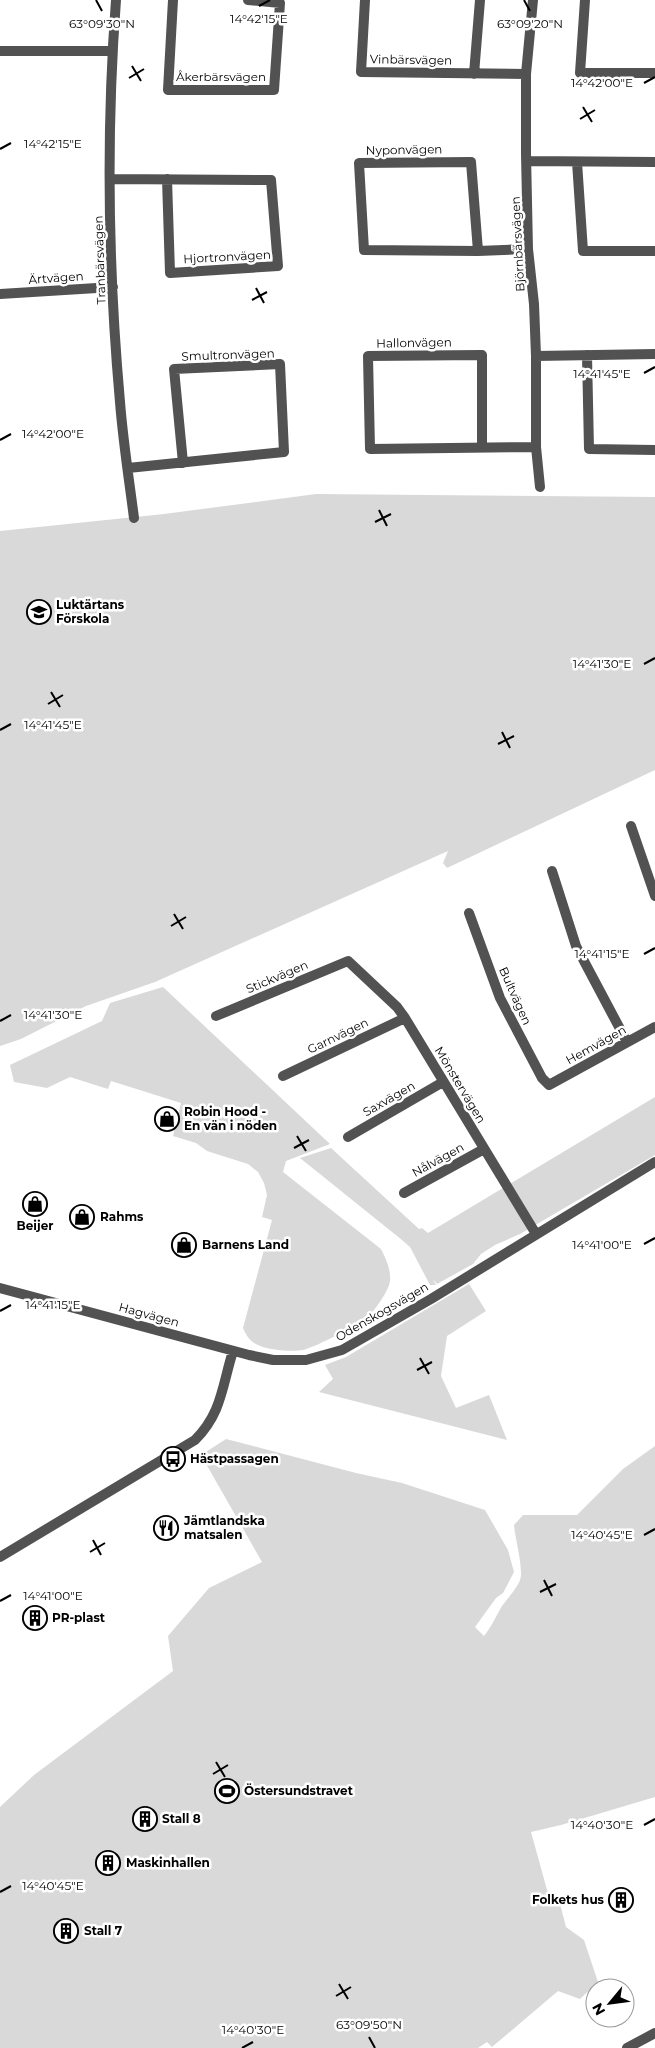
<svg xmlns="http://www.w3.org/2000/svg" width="655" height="2048" font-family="Montserrat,sans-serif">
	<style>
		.green { fill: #d9d9d9 }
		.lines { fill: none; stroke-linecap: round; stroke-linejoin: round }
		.minor { stroke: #525252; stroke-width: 10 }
		.ticks { fill: none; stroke: #000; stroke-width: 2 }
		.labels { text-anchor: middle; stroke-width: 5; stroke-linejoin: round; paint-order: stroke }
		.street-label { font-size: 12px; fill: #000; stroke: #fff }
		.poi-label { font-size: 12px; font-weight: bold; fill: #000; stroke: #fff; text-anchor: start }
		.ticks-label { font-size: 12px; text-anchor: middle; fill: #000; stroke: #fff; stroke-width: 5; stroke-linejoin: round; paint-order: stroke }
	</style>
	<rect width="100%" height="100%" fill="#fff"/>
	<path class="green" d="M316,494L655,497V770L447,868L443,863L448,851L155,982L86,1006L21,1039L0,1046V531L164,514Z
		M163,987L330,1144L286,1161L283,1172L381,1249C386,1259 391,1269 390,1281C389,1290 375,1311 368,1316C354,1327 320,1345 303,1350C293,1352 267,1350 258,1345C250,1342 246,1335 243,1328L272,1220L262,1217L267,1195L264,1183L258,1172L248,1164L207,1151L196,1143L173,1136L181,1103L111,1081L108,1089L70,1077L47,1088L14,1082L10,1065L102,1021L110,1003Z
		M655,1097V1155L520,1234L495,1245L481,1254L473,1264L437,1284L433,1279L436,1285H430L410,1247L402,1240L300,1158L331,1148L419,1229L422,1228L428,1233Z
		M469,1284L486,1311L447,1336L441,1376L456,1408L489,1395L507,1440L319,1392L333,1379L325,1365L346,1357Z
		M226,1439L356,1473L402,1483L485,1510L508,1550L514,1572L503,1593L496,1598L475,1627L484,1636C492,1626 496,1616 502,1606C508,1598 517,1588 520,1580C524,1570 515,1538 514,1525L523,1515H577L623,1469L655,1446V1797L561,1825L531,1832L549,1897L558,1896L566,1927L584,1940L598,1982L580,1999L558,1991L492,2047L487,2042L478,2048H0V1807L34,1775L173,1671L168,1636L209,1588L262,1562L201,1455Z"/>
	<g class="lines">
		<path class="minor" d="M116,0C106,133 108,268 120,402C123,441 129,479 134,518
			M173,0L168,90H274L280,3L248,0
			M365,0L361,72L526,74
			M533,0L526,74V154L528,249L534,304L536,356V447L540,487
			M585,0L580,73H655
			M0,51H112
			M474,74L480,0
			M527,161L655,162
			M577,162L583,251H655
			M110,179L271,180L278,266L170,273L167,179
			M478,251L471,162L359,163L364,250L478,251L528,249
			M0,294L113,287
			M587,355L589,449L655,450
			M536,356L655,354
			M482,448V355L368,356L370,449L536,447
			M128,468L284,452L280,364L174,369L183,463
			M631,826L655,896
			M552,871L576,946L627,1042
			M469,913L500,998L542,1078L549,1085L655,1027
			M216,1016L348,961L397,1007L405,1018L536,1234
			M283,1076L405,1018
			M348,1137L443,1082
			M404,1193L484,1149
			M0,1288L249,1355L273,1360H306L342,1350L431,1299L655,1162
			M0,1557L195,1440C222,1413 222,1386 233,1351
			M627,2048L655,2033"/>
	</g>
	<path class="ticks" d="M96,0L102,11M524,0L530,11M259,6L270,0M132,66L141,81M129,78L144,69M644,83L655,77M583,107L592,122M580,119L595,110M0,149L11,143M256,288L264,303M252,300L267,292M644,373L655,367M0,440L11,434M379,510L387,526M375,522L391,514M644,664L655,658M51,692L60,707M48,704L63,695M0,730L11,724M502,732L510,748M498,744L514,736M174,914L183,929M171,926L186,917M644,954L655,948M0,1021L11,1015M297,1136L306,1151M294,1148L309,1140M644,1244L655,1238M0,1311L11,1305M420,1358L429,1374M417,1370L432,1362M644,1535L655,1529M93,1540L101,1555M90,1552L105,1543M544,1580L552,1596M540,1592L556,1584M0,1601L11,1595M216,1762L225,1777M213,1774L228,1765M644,1825L655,1819M0,1892L11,1886M339,1984L348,1999M336,1996L351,1987M369,2037L375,2048M242,2048L253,2042"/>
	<defs>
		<symbol id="school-ring" viewBox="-11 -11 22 22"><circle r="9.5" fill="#fff" stroke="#000" stroke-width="1.5"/><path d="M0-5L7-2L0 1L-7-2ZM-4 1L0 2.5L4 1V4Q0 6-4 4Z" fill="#000"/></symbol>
		<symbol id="shop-ring" viewBox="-11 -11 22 22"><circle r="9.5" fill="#fff" stroke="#000" stroke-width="1.5"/><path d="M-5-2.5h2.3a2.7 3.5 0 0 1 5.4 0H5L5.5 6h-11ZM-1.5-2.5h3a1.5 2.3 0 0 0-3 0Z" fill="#000"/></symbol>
		<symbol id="bus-ring" viewBox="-11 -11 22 22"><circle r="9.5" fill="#fff" stroke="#000" stroke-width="1.5"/><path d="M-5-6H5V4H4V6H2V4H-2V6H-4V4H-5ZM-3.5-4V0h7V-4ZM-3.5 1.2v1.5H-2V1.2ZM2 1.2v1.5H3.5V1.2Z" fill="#000"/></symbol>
		<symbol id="restaurant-ring" viewBox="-11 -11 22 22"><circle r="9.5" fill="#fff" stroke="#000" stroke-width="1.5"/><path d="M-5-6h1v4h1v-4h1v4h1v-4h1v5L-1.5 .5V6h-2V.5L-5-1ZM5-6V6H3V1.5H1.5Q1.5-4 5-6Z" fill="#000"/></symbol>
		<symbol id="building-ring" viewBox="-11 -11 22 22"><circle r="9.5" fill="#fff" stroke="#000" stroke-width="1.5"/><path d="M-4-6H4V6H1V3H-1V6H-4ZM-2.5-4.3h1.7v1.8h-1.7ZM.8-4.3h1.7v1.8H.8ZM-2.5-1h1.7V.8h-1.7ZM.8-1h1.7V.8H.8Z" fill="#000"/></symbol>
		<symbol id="stadium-ring" viewBox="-11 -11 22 22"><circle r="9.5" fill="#fff" stroke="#000" stroke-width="1.5"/><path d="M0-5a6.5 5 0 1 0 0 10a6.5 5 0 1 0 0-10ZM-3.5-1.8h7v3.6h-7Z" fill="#000"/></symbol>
	</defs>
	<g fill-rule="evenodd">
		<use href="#school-ring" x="25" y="598" width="28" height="28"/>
		<use href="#shop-ring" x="153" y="1105" width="28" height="28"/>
		<use href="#shop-ring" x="21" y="1190" width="28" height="28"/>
		<use href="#shop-ring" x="68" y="1203" width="28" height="28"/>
		<use href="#shop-ring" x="170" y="1231" width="28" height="28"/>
		<use href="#bus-ring" x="159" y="1445" width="28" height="28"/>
		<use href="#restaurant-ring" x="152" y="1514" width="28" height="28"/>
		<use href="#building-ring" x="21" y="1604" width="28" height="28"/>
		<use href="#stadium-ring" x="213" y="1777" width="28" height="28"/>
		<use href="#building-ring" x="131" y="1805" width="28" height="28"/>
		<use href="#building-ring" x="94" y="1849" width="28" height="28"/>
		<use href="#building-ring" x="607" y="1886" width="28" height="28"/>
		<use href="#building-ring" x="52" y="1917" width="28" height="28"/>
	</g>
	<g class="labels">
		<g class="street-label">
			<text transform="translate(411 60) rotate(1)" y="4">Vinbärsvägen</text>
			<text x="221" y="81">Åkerbärsvägen</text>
			<text transform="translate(404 150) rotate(-1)" y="4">Nyponvägen</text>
			<text transform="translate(518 244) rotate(-93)" y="4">Björnbärsvägen</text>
			<text transform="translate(227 257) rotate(-3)" y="4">Hjortronvägen</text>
			<text transform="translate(100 260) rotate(-92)" y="4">Tranbärsvägen</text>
			<text transform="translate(56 278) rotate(-4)" y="4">Ärtvägen</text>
			<text transform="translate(414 343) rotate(-1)" y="4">Hallonvägen</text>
			<text transform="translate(228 355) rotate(-2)" y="4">Smultronvägen</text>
			<text transform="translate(277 977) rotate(-23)" y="4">Stickvägen</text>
			<text transform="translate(515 996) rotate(66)" y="4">Bultvägen</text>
			<text transform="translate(338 1036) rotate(-26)" y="4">Garnvägen</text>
			<text transform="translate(596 1045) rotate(-29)" y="4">Hemvägen</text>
			<text transform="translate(460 1085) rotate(59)" y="4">Mönstervägen</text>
			<text transform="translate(389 1099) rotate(-30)" y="4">Saxvägen</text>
			<text transform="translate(438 1160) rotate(-29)" y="4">Nålvägen</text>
			<text transform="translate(382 1312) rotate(-30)" y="4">Odenskogsvägen</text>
			<text transform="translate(149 1315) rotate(15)" y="4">Hagvägen</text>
		</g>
		<g class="poi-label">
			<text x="56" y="609">Luktärtans<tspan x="56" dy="14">Förskola</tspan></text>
			<text x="184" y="1116">Robin Hood -<tspan x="184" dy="14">En vän i nöden</tspan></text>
			<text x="100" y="1221">Rahms</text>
			<text x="35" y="1230" text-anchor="middle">Beijer</text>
			<text x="202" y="1249">Barnens Land</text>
			<text x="190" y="1463">Hästpassagen</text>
			<text x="184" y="1525">Jämtlandska<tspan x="184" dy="14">matsalen</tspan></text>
			<text x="52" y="1622">PR-plast</text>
			<text x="244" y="1795">Östersundstravet</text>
			<text x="162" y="1823">Stall 8</text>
			<text x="126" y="1867">Maskinhallen</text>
			<text x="604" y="1904" text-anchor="end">Folkets hus</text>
			<text x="84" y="1935">Stall 7</text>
		</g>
	</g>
	<g class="ticks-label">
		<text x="259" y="23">14°42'15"E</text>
		<text x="102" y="28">63°09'30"N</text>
		<text x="530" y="28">63°09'20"N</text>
		<text x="602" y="87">14°42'00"E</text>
		<text x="53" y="148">14°42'15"E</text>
		<text x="602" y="378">14°41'45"E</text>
		<text x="53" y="438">14°42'00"E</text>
		<text x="602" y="668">14°41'30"E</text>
		<text x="53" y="729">14°41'45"E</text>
		<text x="602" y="958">14°41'15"E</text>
		<text x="53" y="1019">14°41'30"E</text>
		<text x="602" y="1249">14°41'00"E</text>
		<text x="53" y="1309">14°41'15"E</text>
		<text x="602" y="1539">14°40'45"E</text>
		<text x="53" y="1600">14°41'00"E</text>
		<text x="602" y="1829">14°40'30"E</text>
		<text x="53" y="1890">14°40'45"E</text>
		<text x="369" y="2029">63°09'50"N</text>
		<text x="253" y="2034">14°40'30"E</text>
	</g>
	<g transform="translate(610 2003) rotate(241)"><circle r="24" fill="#ffffff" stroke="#999999"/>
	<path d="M0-4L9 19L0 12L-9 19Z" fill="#000000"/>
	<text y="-8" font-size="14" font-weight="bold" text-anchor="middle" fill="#000000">N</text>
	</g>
</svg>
